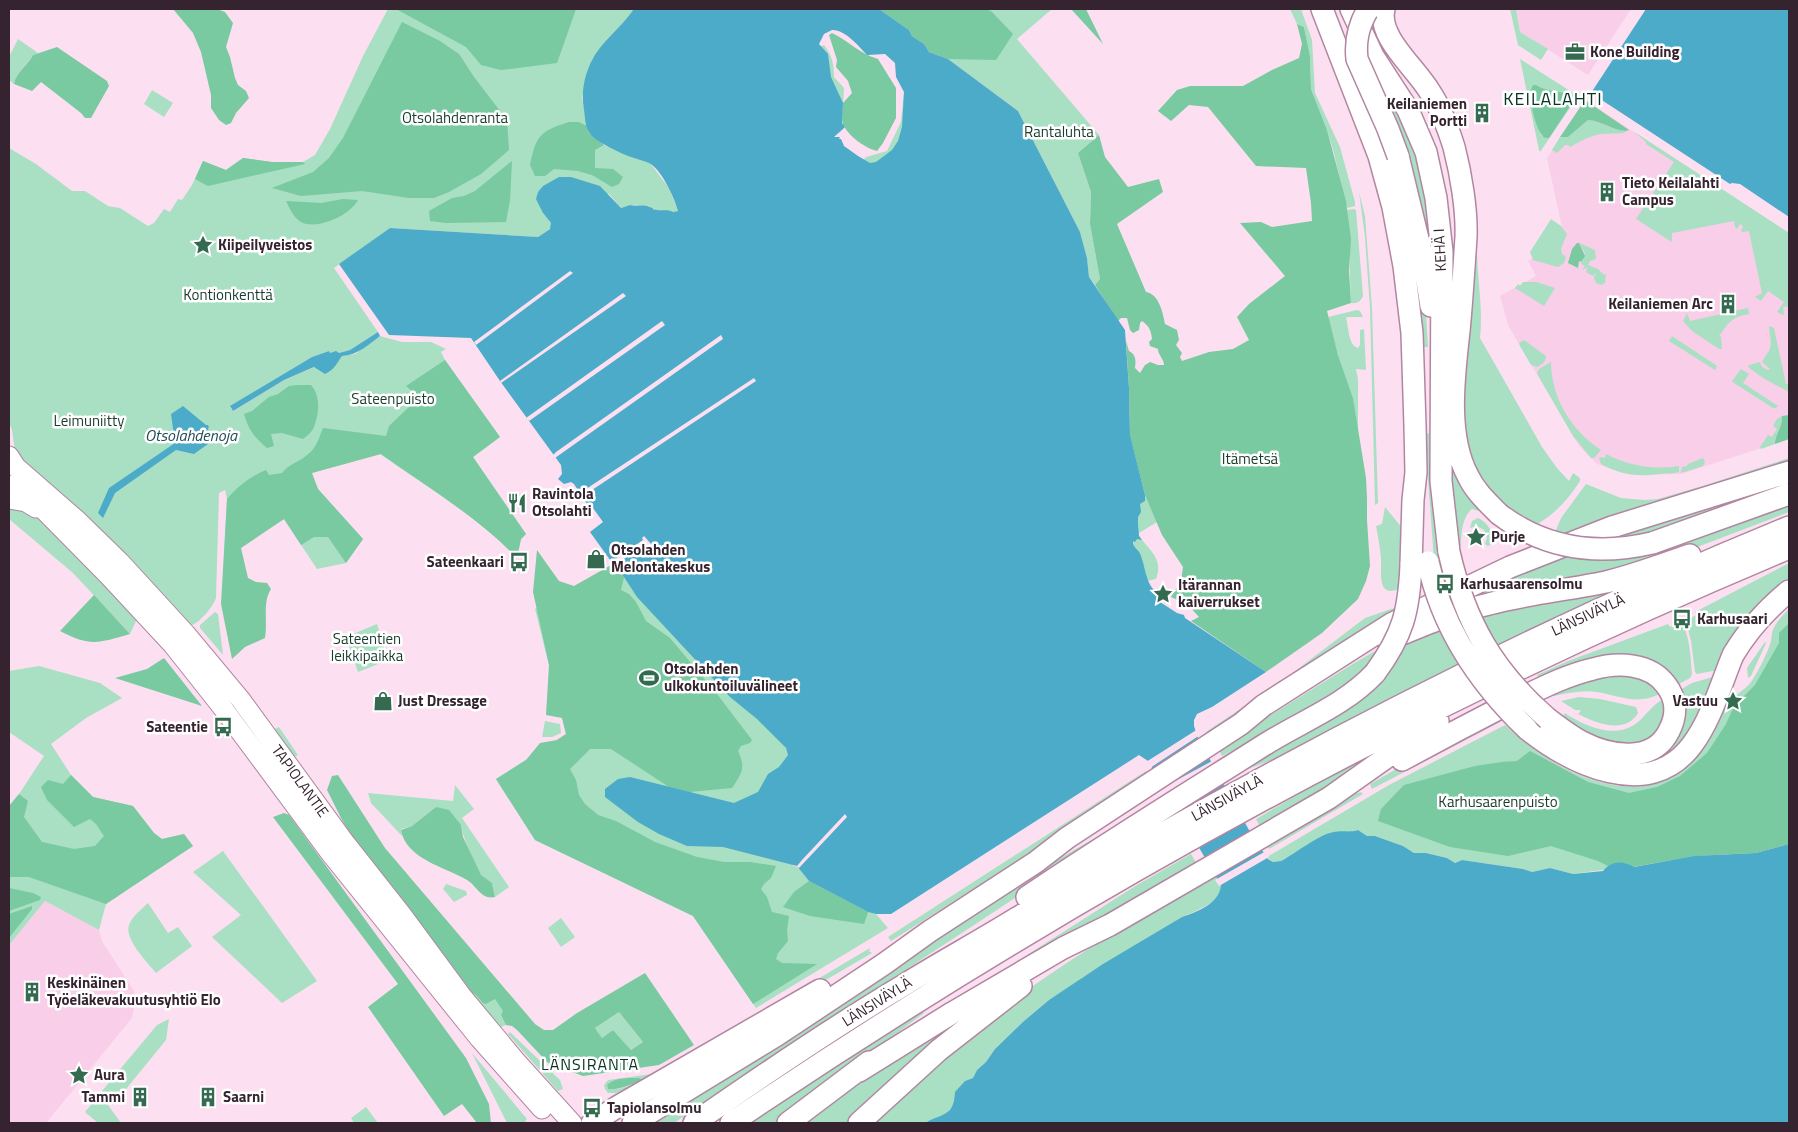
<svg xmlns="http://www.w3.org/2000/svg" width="1798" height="1132" font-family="'Titillium Web',sans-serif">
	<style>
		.built { fill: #f9cee8 }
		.green { fill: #a9dfc2; fill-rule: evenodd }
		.forest { fill: #79c9a1; fill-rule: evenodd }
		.water { fill: #4cabc8; fill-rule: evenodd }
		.pier { fill: #fce0f1 }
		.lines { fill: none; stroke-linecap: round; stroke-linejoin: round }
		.major-casing { stroke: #b286a1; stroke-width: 21 }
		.highway-casing { stroke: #b286a1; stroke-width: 24 }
		.major { stroke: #fff; stroke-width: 19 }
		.highway { stroke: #fff; stroke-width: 21 }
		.highway-bridge-casing { stroke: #b286a1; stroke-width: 24; stroke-linecap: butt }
		.highway-bridge { stroke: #fff; stroke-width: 21 }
		.labels { text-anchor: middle; stroke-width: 5; stroke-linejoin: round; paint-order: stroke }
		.poi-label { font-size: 15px; font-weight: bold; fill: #35242f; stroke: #fff; text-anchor: start }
		.park-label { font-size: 15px; fill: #193c2c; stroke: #fff }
		.street-label { font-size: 15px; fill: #35242f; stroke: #fff }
		.water-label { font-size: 16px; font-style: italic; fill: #214b58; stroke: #fff }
		.neighbourhood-label { font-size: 16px; letter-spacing: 1px; fill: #063522; stroke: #fff }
		.quarter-label { font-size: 18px; letter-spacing: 1px; fill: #063522; stroke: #fff }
	</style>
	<rect width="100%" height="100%" fill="#fce0f1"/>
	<path class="built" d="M1516,9H1631L1588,75L1520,32Z
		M1585,100L1789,233V439L1681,474L1632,475L1597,464L1580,447L1573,436L1508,325L1500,296L1536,276L1528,261L1565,241L1547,158Z
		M45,901L99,930L102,941L134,991L135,1003L132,1018L46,1123H9V945Z"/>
	<path class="green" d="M388,9H634L629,17L606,40L592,60L582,97L587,126L589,133L604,145L632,157L650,163L669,188L678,211L673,212L655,210L649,206L630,205L621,208L609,194L543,213L551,223V228L538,237L390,228L334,268L378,332L350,350L339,353L336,352L330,353L329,351L312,357L230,407L233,411L284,380L315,367L325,373L342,356L355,354L380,336L402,342H431L446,349L441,352L445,360L500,437L473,457L526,534L521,539L517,558C478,517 427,487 380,454L311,473L318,489L363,539L346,563L317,569L284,519L224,558L227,499L225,490L219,493L216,598C212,609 198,624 188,627L23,466L15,451L12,430L9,422V148L36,164L72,191H85L108,206L120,208L148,226L154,223L164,209L170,212L178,199L182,200L192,185L203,161L226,170L243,158L272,162H303L315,155L330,129L363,56Z
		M985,9H1052L1017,39L1099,135L1078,153L1091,192L1090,224L1100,279L1095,285L1089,277L1087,258L1080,232L1018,111L948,59H996Z
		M1290,9H1301L1312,40L1315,93L1340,147L1355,202V206L1347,208L1334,153L1327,130L1311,89L1310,56L1304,27L1297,24Z
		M1510,9H1516L1520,32L1548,49L1541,60L1518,45Z
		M18,39L38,53L33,55C27,65 16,72 14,84L9,80V57Z
		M824,45C832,55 834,64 834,77L844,88L842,123L845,127L839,133L840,129L819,47Z
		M1520,59L1578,96L1540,152L1539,150ZM1536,85C1546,92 1557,92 1569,94L1549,138L1541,135L1534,115Z
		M1377,82C1396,112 1416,144 1423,179C1429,202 1430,228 1433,252L1429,254Z
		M152,90L173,103L164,117L144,104Z
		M904,92L907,128L884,165L861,162L866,157L887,151L901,122Z
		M1588,120C1602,120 1617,134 1629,130C1621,136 1611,132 1601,134C1589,136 1581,141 1570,147L1568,145H1565L1557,153L1552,150L1560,137H1568Z
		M1633,131L1789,233V306L1783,307L1784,314L1783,315L1777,312L1784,302L1768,291L1761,301L1755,297L1762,293L1749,231L1743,232L1741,231L1743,226L1740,224L1737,229L1735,227L1734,221L1672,233V242L1636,219L1674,162L1646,144V142Z
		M1359,192L1365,216L1372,308L1378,503L1375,505L1370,308L1365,237Z
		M1354,209L1356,210L1363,296C1361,301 1357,304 1351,303C1349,272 1351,241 1347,210Z
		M1551,219L1561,226L1567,234L1561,249L1562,254L1566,257L1564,263L1558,267L1533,260L1530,252Z
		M1579,243L1595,250L1596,259L1590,261L1588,265L1598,269L1604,275L1606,274L1605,283L1601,285L1596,283L1594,278L1596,273L1593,276L1586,272L1588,267L1582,270L1585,266L1581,264L1585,253Z
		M1470,255H1477C1478,282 1483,311 1480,338L1542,447L1557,468L1569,481L1573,473L1580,478V481C1568,500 1554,515 1534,526L1504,507L1476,475L1463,431V396Z
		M1416,280L1425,297L1428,347H1422Z
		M1523,282H1536L1555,288L1544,306L1515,288L1518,284L1520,286Z
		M1748,308L1749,314C1734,316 1728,322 1721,334L1719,335L1721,337L1722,349H1719L1692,331L1683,321L1687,313L1690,321Z
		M1357,310L1360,311L1363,317H1348L1346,318C1349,328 1348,345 1358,348L1360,345V330L1364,329L1366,370L1356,369L1358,379V433L1353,398L1338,355L1328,317Z
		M1769,326L1774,328L1786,384H1789V392L1763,378L1748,367L1749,365L1760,362C1761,367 1764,368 1768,370L1770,369L1762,362C1764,358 1766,355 1769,351C1773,343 1769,334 1769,326Z
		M1672,336L1717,366L1715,370L1669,341Z
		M1524,340L1546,356C1546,362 1542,364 1537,367L1531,365L1520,346L1519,343Z
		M1551,362C1551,398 1572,431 1601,450L1594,458H1591L1573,436L1539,377L1537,373L1539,369Z
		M1741,369L1749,374L1743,383L1778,406L1776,408H1773L1734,383L1732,381Z
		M1782,416C1783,427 1775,434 1775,444L1761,449L1760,447L1768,435L1772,437L1777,429L1773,426L1777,419Z
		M1429,433V459L1442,556L1434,560L1426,451L1425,434Z
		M1451,448L1484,511L1482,512L1472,509C1462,517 1461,535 1461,546L1457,548L1451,501Z
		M1606,454C1629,466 1654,470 1679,466V472C1673,474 1666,473 1659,474C1638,477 1621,475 1601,464L1599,458L1601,457L1605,458Z
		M1703,458L1705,462L1703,466L1681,473L1682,467L1687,466L1688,464Z
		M1789,458V466L1530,548L1529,546L1556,530L1561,518L1586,484L1621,498L1644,500L1658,499L1706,485Z
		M1789,477V484L1651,535L1595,542Z
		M1145,495L1157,522L1139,533V536C1149,550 1164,559 1156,579L1147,581L1151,587L1155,591L1153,592L1106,547L1128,508L1145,501Z
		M1789,501V512L1700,546L1641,566L1484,599L1480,587L1566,555Z
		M9,503L36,513L135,615L136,621L130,634L73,573L9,519Z
		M1385,507L1403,529L1401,588C1376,600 1382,573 1381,558C1380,547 1378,537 1376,526L1382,524Z
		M1478,518C1487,522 1493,532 1496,541L1488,546L1485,544L1487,538L1484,530L1477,526L1470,528L1472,521Z
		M1789,563V581L1718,670L1697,674L1695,672L1691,641L1686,621L1696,615L1695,612Z
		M613,564L786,748L789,755L792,865L799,868L809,881L868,912L876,914L888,928L756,1008L693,916L535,840L496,779L566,734L535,609Z
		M1665,569L1278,758L1239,772L1358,679L1313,708L1222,756L1218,748L1351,665L1375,651L1431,627Z
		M1403,605L1208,735L1206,732L1286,678L1365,618Z
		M1789,609V844L1573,874L1550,868L1532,872L1523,869L1462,860L1455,863L1447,858L1426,853H1414L1403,846L1375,836H1367L1358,830L1350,832H1334L1281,861L1273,862L1267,857L1389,785L1505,725C1550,769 1636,816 1691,763C1702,753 1710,740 1716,726C1719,720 1720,714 1724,708C1731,696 1746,691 1753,679C1760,668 1767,654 1771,641C1772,638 1771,634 1773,630C1776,622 1783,615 1789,609Z
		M215,612L218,614L223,655L200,628V625Z
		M1680,622C1690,631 1691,661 1692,674L1690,678L1675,686L1658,668L1539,680L1537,675L1568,661L1668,624L1670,627Z
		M377,624L388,660L358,672L346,637Z
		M1765,642L1766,643L1751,676L1748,678L1747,668Z
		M39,666L100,683L122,698L86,718L51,744L71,775L93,797L133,806L154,833L162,839L184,834L193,846L106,904L99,930L45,901L9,945V806L19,794L44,756L9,732V671Z
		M1613,674L1646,678L1661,693C1638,706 1621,696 1597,692C1582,690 1568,693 1554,696L1550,693L1499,718L1500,722L1372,789L1370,784L1414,759L1553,690Z
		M1716,676L1693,733L1654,765L1555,741L1646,760L1678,691L1692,683Z
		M1579,697L1600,699L1636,707L1638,713C1625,735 1596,723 1578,714L1581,711L1579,710H1575L1561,701Z
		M1664,699L1666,709L1659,732L1640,745L1606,742L1561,719L1565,713C1586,727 1616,740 1638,722C1647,714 1653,704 1664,699Z
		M545,721L560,724L561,733L552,737H542Z
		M279,727L298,755L291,759L275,729Z
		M1420,727L1261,829L1256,819L1323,780Z
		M1146,771L1149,775L978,886L891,941L888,937Z
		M455,785L474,809L462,818L509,887L495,897L492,883C489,881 485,879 482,876C476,871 462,834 461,825L436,807L412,826L401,829L402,836L371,803L368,793L453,801Z
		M1361,792L1363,794L1269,849L1267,845L1351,795Z
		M1138,813C987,922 826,1017 674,1123H651L1057,860Z
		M223,851L317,981L282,1003L212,937L241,915L193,872Z
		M1191,854L1198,866L1031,960L1027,955L1137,885Z
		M1215,875C1217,878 1221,882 1222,885C1225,900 1192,913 1182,917L1083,977L1079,981L1049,1000L1024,1021L995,1049L986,1062L977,1070L973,1078L965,1081L955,1103L946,1114L924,1123H870C925,1072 981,1022 1043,979C1098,941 1157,908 1215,875Z
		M446,884L466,891L467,895L454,902L443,889Z
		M148,903L168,933L178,927L192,946L156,973C147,962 124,939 129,925C132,916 141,910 148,903Z
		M561,918L575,937L561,947L548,928Z
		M870,948L869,951L872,953L689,1060L631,1088L616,1093H608L605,1089L604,1085L608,1080L652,1074L671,1066ZM639,1078L642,1079C633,1086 619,1090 608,1089L607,1085C614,1077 629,1078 639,1078Z
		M462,987L477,996L486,1004L495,998L504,1012L501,1015L506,1025L498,1028Z
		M921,1010L924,1013L777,1123H748Z
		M619,1012L643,1042L631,1050L613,1030L602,1038L595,1028Z
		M169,1019L166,1040L113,1105L102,1091L157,1025Z
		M941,1028L947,1037L850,1123H800L880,1065Z
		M510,1032L560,1080L563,1089L558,1091L508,1034Z
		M472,1053L527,1119L525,1121L528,1123H507Z
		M100,1094L121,1123H98L85,1112Z
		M366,1107L378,1123H354L351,1118Z"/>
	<path class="forest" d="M173,9H217L225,12L233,23L226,47L230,57L235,78L238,85L246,91L249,98L236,113L231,123L226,125L219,120L211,108V95L201,52L193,33Z
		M396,9H576L557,63L501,70L481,65L466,47Z
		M879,9H984L991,11L1013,34L996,60L948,59L929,52L924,44L912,36L909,30Z
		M1071,9H1086L1103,44Z
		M402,22L440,41L459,54L474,77L507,120L509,150L481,174L449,192L434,198H409L362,191L301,196L272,188L313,172L329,158L343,138Z
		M1297,24L1304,27L1310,56L1311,89L1327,130L1346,201L1351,239L1349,271L1351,303L1327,311L1338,355L1353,398L1366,478L1367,498V520L1370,566L1366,581L1358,599L1322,633L1266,672L1191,621L1199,617L1187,604L1171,597L1181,581L1183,567L1162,535L1145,495L1130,436L1129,388L1126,341L1129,351C1136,355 1136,360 1135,368L1140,373L1145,365L1150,362L1158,365H1164C1164,359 1158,355 1158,349L1150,346L1149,342L1152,339C1151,330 1149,326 1142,321L1140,323L1139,330L1133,333L1130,330L1127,318H1121L1118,321L1095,285L1100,279L1090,224L1091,192L1078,153L1099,135L1105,157L1128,187L1159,179L1163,192L1117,224L1146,292C1159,294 1163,313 1165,324L1177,330L1179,340L1176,345L1182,353L1180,357L1182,361L1209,352L1233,349L1249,340L1237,317L1249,304L1285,276L1240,223L1261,222L1272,227L1312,221L1311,203L1306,168L1256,166L1208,107L1189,105L1171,121L1158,111L1177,90L1190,86H1243L1272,70L1299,58L1302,44Z
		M832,33C849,41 860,54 878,59L896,88V118L883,143L877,151C865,148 848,136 843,124C841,118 843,110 843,103L852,93L848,81L836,67L837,60L829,35Z
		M57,47L107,81L109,86L91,118H85L81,113L41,82L32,91L14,84C16,72 28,65 33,55Z
		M1533,85H1536C1548,93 1563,90 1576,97L1549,138C1545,138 1544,138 1542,135C1535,127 1527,94 1533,85Z
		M1585,100L1629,130C1617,134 1602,120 1588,120L1568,137H1560Z
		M569,122H579L587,126L589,133L604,145L595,150V168L613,169L623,177L619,184L612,187L592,175L578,171L554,169L545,176H535L530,165C536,136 540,131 569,122Z
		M243,158L272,162H303L305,164L208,186L195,179L203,161L226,170Z
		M512,161L510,200L506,222L446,223L430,221L429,211L452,198L464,196L475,191Z
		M343,199L358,200C350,215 320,229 303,223C294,219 290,209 286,201L321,203Z
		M1577,243H1579L1585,256L1581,262L1579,261L1578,268L1568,263L1572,249Z
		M445,360L500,437L473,457L526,534L521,539L517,558C479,518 426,486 381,454L312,473L318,489L363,539L346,563L328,537H314L301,545L284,519L241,548L248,578L256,582L267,583L271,589C262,603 268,621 265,638L245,647L232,659L221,604L227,499C237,487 251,476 266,470L269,475L282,473C290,463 298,463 307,455C316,449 319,438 323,428L386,436L389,426L410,406L413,392L406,386Z
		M297,385H311C321,396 319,414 314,427C312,432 307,436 303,439L282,433L271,434L274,446L267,448C255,438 248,429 244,414L252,411L269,397L278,394L289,386Z
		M1789,415V439L1775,444C1775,434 1783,427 1782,416Z
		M537,550L559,581L574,586L613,564L624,577L621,590L629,594L636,602L646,621L670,638L717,694L752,740L750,743L741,746L738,751C746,768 742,773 732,788L689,792L669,787L611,749H590L570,769L576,780L579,795L585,804L598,815L616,821L655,842L697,857L724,862H750L776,866L771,878L764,884L761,889L767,897L772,912L789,916L787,930L788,941L778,953L776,959L782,963L817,964L753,1004L693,916L535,840L496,779L526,760L540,743L557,740L566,734L562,718L546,715L549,665L533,592Z
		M94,595L130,634C98,643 91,647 60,631Z
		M1789,623V844L1756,853L1694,856L1633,867C1624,861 1618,862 1608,866L1598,861L1551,846L1508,856L1450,847L1378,821L1381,809L1404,785L1475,766L1502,762L1517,761L1530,751L1588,782L1629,793L1657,787L1680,776L1707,753L1726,724L1734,706L1755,685L1779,643V633Z
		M164,658L202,706L115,678L147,669Z
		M71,775L93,797L133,806L154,833L162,839L184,834L193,846L106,904L29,877H9V806L19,794L28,801L24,817L42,842L74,849L95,846L104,836L96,824L90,819L74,827L47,800L41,787L48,780L63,784Z
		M338,775L385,848L535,1024L544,1030H553L577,1013L645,973L694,1045L659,1065L583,1076L548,1063L517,1030L512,1026L506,1025L501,1015L503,1011L495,999L486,1004L483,1003L477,996L462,986L365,859L341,818L327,790L332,776ZM619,1012L643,1042L631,1050L613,1030L602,1038L595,1028Z
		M436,807L449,810L461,825L463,837L481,875L492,883L495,897C481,900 477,886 467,880C445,867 406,859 401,830L412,826Z
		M284,813L289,815L466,1058L489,1104L491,1123H477L462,1104L444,1116L368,1007L398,984L273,817Z
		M809,881L868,912L864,924L810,916L783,907L794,892Z
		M9,888L33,893L41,897L40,900L9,911Z
		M32,906V909L9,938V914Z
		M639,1078L642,1079C633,1085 619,1090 608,1089L607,1085C614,1077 629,1078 639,1078Z"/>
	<path class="water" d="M634,9H879L909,30L912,36L924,44L929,52L948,59L1018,111L1080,232L1087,258L1089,277L1125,330L1129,388L1130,435L1145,495V501L1140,504L1141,512L1138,517V525L1139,536L1142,540L1137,539L1135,542L1133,541V544C1135,549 1140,551 1141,556C1146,570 1146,586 1159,594L1158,600L1160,602L1177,613L1184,615L1185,618L1266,672L1212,707L1197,714L1194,720V726L1198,738L1249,830L1268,859L1273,862L1281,861C1297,853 1317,835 1334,832C1342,830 1349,833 1358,830L1367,836H1375L1403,846L1414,853H1426L1447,858L1455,863L1462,860L1523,869L1532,872L1550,868L1573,874L1603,871C1611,861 1623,860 1634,867L1694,856L1756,853L1789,844V1123H925C942,1113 954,1117 955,1092L965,1081L973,1078L977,1070L986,1062L995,1049L1024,1021L1049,1000L1103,964L1182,917C1197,912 1220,903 1221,885L1148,761L1139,755L891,914H876L868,912L809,881L797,866L723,847L687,846L659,834L638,822L605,797V789L618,779L630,777L734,803L758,792L768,774L779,767L788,755L786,748L757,719L730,697L637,597L624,577L613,564L590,532L603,522L593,508L589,507L574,484L571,482L564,484L558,479L562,474L561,465L500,381L471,338L389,335L339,264L390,228L538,237L550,229L551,223L543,213L536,199L538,192L543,186L559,177H571L600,186L621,208L630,205C637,207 643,204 650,207C656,209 650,209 657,210C663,211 667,209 673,212L678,211C674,197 662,170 649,163C645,161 639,160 634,158C624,155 593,141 589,132C585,126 585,116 584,110C581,93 584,77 591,62C601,41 622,27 634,9ZM832,30C844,29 859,46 867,55L885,54L895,63L896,77L904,92L902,127L898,141L892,150L876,162L870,163L858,156L844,146L841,139H839L840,137H834L845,127L842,123L843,103L831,77L828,54L819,44L824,34Z
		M1646,9H1789V217L1740,184L1732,183L1730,184L1591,93Z
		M378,332L380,336C368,345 358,355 342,356C337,363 334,370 325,374L314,367L284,380L233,411L230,406L312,357L329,351L330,353L336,351L339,353L350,350Z
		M183,406L206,425H208L209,427L208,428L209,432L208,444L194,454L176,450L115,493L103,518L98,513L109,488L175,443L171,414Z"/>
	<path class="pier" d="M570,271L573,273L476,345L474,342Z
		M623,293L626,296L501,383L500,381Z
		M662,321L665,325L529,421L526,418Z
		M721,335L723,339L555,458L553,455L556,452Z
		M754,378L756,381L586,494L582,496L580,493Z
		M644,536L652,545L649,547L646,544L621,561L619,560L613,564L611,562L643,540L642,538Z
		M1198,729L1200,735L1150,768L1146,762Z
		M1214,760L1223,778L1173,808L1162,788Z
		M845,814L847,817L799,868L797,866L802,860Z
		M1266,851L1269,857L1219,886L1215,880Z"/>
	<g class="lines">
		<defs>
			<path id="major" d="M9,456L16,467L78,521L120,562L186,634L241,700L346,844L402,915L461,995L515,1060L572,1123
				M9,485L19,488L28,494L108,575L173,645L222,707L331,854L479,1038L542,1109
				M9,499L26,502L36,508"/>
			<path id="highway" d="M1322,9L1379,156L1393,207L1404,266L1412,333L1415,426L1416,472L1413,500L1411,565
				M1351,9L1373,56L1408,110L1426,152L1436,198L1442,252L1441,481L1449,552
				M1384,9C1377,37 1416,68 1430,92C1441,108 1448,128 1454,147C1461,174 1467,210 1466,237C1464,268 1462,300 1459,331C1454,376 1446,435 1468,476C1475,491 1487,502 1499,514
				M1398,156L1425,268L1431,306
				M1652,543L1789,494
				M1388,640C1421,626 1454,612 1489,604C1527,594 1567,590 1606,582C1634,575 1662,565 1690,555
				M1527,729C1571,764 1649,803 1692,745C1711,720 1721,684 1733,655C1748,630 1767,609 1789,591
				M1402,760C1437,741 1471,723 1506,705C1534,692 1563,676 1593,669C1618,662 1650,663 1666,685C1677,699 1677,716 1669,731C1653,764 1609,756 1582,742C1570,736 1559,727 1548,719
				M1027,897C1105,844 1185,795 1264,745C1302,721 1344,706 1375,673
				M859,1071L952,1013L1063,948L1110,925L1329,798L1438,721
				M592,1123L617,1107L820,990
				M633,1123L777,1035L884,964L930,931L1036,862L1067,838L1241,724L1264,705L1391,624L1510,567L1612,527L1789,472
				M694,1123C763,1075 832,1028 904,985C941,962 980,941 1017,918C1265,770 1522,636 1789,527
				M731,1123C1064,898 1418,703 1789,548
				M788,1123L869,1062
				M859,1123L939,1050L1021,986"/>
		</defs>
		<use href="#major" class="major-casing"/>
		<use href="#highway" class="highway-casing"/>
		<use href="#major" class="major"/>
		<use href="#highway" class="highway"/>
		<defs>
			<path id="highway-bridge" d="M1367,11C1358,27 1355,41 1357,59L1388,129L1398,156
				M1499,514C1545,549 1596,556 1652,543
				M1449,552C1465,622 1493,671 1548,719
				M1428,562C1442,628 1479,683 1527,729
				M1375,673C1403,635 1409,611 1411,565"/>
		</defs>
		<use href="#highway-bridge" class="highway-bridge-casing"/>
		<use href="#highway-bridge" class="highway-bridge"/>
	</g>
	<defs>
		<symbol id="office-bare" viewBox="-9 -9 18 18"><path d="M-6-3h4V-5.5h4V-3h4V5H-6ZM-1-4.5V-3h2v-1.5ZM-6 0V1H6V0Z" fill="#346a50" stroke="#fff" stroke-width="2.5" paint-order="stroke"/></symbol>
		<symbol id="building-bare" viewBox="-9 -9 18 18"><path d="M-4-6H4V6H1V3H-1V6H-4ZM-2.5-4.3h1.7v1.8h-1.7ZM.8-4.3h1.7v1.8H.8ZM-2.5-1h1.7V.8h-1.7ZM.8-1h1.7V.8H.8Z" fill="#346a50" stroke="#fff" stroke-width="2.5" paint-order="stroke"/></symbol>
		<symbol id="sight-bare" viewBox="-9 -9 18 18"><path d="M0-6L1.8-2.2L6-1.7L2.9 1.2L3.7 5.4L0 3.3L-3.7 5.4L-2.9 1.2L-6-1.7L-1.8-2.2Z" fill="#346a50" stroke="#fff" stroke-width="2.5" paint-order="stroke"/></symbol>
		<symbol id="restaurant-bare" viewBox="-9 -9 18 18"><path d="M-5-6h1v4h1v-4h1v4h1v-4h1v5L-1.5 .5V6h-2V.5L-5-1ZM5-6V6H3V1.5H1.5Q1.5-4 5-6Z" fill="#346a50" stroke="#fff" stroke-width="2.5" paint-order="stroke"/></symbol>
		<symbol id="shop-bare" viewBox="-9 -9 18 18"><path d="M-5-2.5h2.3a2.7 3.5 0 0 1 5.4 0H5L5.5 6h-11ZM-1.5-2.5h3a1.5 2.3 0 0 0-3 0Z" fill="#346a50" stroke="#fff" stroke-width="2.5" paint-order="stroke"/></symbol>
		<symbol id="bus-bare" viewBox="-9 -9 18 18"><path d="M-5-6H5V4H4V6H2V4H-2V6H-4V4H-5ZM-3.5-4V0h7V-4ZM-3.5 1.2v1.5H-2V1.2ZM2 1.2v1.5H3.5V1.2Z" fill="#346a50" stroke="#fff" stroke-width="2.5" paint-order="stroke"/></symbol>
		<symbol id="stadium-bare" viewBox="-9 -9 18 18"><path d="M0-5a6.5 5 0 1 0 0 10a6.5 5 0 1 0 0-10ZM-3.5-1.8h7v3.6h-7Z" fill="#346a50" stroke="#fff" stroke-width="2.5" paint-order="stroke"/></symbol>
	</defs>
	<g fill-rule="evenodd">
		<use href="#office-bare" x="1561" y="38" width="28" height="28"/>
		<use href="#building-bare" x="1468" y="99" width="28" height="28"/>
		<use href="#building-bare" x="1593" y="178" width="28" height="28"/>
		<use href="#sight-bare" x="189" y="231" width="28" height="28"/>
		<use href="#building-bare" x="1714" y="290" width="28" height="28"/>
		<use href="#restaurant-bare" x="503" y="489" width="28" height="28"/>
		<use href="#sight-bare" x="1462" y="523" width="28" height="28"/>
		<use href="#shop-bare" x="582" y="545" width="28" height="28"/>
		<use href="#bus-bare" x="505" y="548" width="28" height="28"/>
		<use href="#bus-bare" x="1431" y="570" width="28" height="28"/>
		<use href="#sight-bare" x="1149" y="580" width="28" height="28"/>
		<use href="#bus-bare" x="1668" y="605" width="28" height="28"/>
		<use href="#stadium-bare" x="635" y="664" width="28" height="28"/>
		<use href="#shop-bare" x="369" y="687" width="28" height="28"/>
		<use href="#sight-bare" x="1719" y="687" width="28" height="28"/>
		<use href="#bus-bare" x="209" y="713" width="28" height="28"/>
		<use href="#building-bare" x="18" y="978" width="28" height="28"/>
		<use href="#sight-bare" x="65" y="1061" width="28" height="28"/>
		<use href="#building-bare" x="126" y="1083" width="28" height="28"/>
		<use href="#building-bare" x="194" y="1083" width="28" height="28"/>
		<use href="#bus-bare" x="578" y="1094" width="28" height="28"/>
	</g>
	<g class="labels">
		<g class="poi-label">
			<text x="1590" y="57">Kone Building</text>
			<text x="1467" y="109" text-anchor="end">Keilaniemen<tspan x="1467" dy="17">Portti</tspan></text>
			<text x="1622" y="188">Tieto Keilalahti<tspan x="1622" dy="17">Campus</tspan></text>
			<text x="218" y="250">Kiipeilyveistos</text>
			<text x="1713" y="309" text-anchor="end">Keilaniemen Arc</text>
			<text x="532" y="499">Ravintola<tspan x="532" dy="17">Otsolahti</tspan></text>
			<text x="1491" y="542">Purje</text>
			<text x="611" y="555">Otsolahden<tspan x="611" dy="17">Melontakeskus</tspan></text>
			<text x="504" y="567" text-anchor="end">Sateenkaari</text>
			<text x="1460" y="589">Karhusaarensolmu</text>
			<text x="1178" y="590">Itärannan<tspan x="1178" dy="17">kaiverrukset</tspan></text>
			<text x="1697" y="624">Karhusaari</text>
			<text x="664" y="674">Otsolahden<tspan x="664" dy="17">ulkokuntoiluvälineet</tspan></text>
			<text x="398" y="706">Just Dressage</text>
			<text x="1718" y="706" text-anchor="end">Vastuu</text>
			<text x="208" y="732" text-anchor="end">Sateentie</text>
			<text x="47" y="988">Keskinäinen<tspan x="47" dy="17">Työeläkevakuutusyhtiö Elo</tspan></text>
			<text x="94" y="1080">Aura</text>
			<text x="125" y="1102" text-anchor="end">Tammi</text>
			<text x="223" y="1102">Saarni</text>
			<text x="607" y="1113">Tapiolansolmu</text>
		</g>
		<g class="park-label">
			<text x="455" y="123">Otsolahdenranta</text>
			<text x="1059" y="137">Rantaluhta</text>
			<text x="228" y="300">Kontionkenttä</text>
			<text x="393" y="404">Sateenpuisto</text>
			<text x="89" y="426">Leimuniitty</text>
			<text x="1250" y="464">Itämetsä</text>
			<text x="367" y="644">Sateentien<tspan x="367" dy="17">leikkipaikka</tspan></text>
			<text x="1498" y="807">Karhusaarenpuisto</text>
		</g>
		<g class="street-label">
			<text transform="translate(1440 250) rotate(-93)" y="5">KEHÄ I</text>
			<text transform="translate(1588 615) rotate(-25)" y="5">LÄNSIVÄYLÄ</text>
			<text transform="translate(300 781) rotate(54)" y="5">TAPIOLANTIE</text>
			<text transform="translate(1227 798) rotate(-29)" y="5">LÄNSIVÄYLÄ</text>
			<text transform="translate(877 1002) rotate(-32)" y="5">LÄNSIVÄYLÄ</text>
		</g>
		<g class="water-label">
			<text x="191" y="441">Otsolahdenoja</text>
		</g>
		<g class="neighbourhood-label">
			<text x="590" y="1070">LÄNSIRANTA</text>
		</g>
		<g class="quarter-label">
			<text x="1553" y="105">KEILALAHTI</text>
		</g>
	</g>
	<rect width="1798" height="1132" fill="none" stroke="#35242f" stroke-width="20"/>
</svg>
